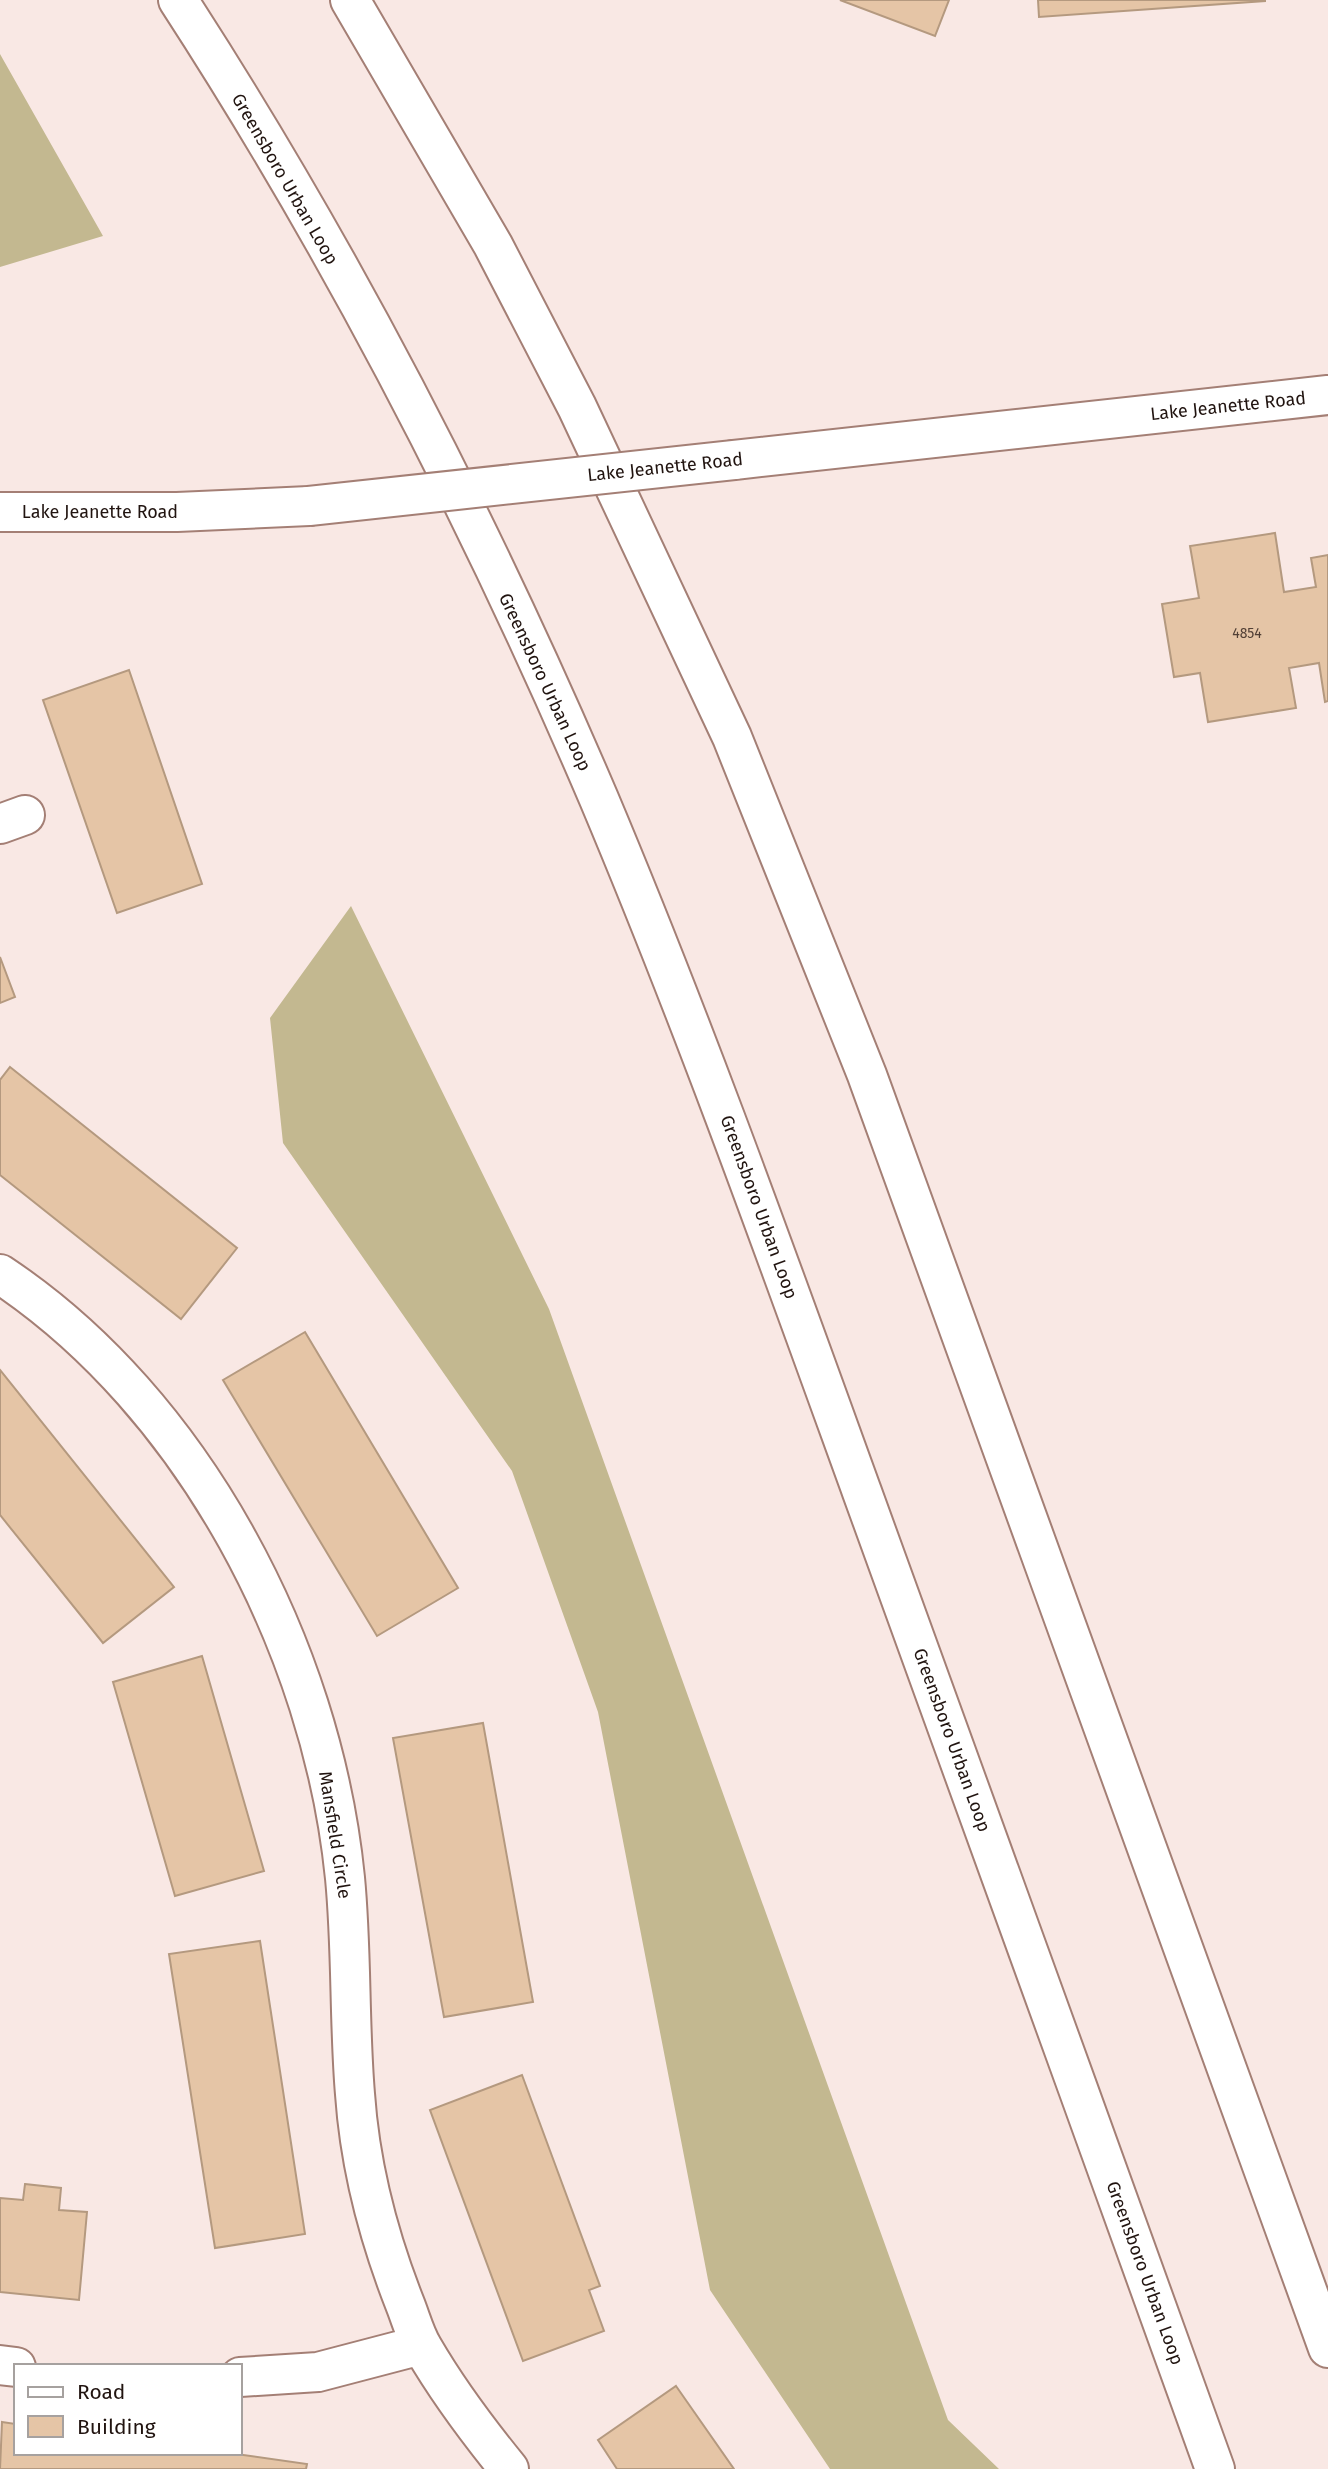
<svg xmlns="http://www.w3.org/2000/svg" width="1328" height="2469" font-family="'Fira Sans',sans-serif">
	<style>
		.forest { fill: #c3b890 }
		.building { fill: #e5c5a6; stroke: #b4997f; stroke-width: 2 }
		.lines { fill: none; stroke-linecap: round; stroke-linejoin: round }
		.minor-casing { stroke: #a47f75; stroke-width: 42 }
		.highway-casing { stroke: #a47f75; stroke-width: 42 }
		.minor { stroke: #fff; stroke-width: 38 }
		.highway { stroke: #fff; stroke-width: 38 }
		.minor-bridge-casing { stroke: #a47f75; stroke-width: 42; stroke-linecap: butt }
		.minor-bridge { stroke: #fff; stroke-width: 38 }
		.labels { text-anchor: middle; stroke-width: 7; stroke-linejoin: round; paint-order: stroke }
		.number-label { font-size: 14px; fill: #524036 }
		.street-label { font-size: 18px; fill: #211410; stroke: #fff }
	</style>
	<rect width="100%" height="100%" fill="#f9e8e4"/>
	<path class="forest" d="M0,54L103,236L0,267Z
		M351,906L549,1309L948,2420L999,2469H830L710,2290L598,1712L512,1471L283,1143L270,1018Z"/>
	<path class="building" d="M840,0H949L935,36Z
		M1038,0H1265V1L1039,17Z
		M1275,533L1284,592L1316,587L1311,558L1328,555V701L1325,702L1319,663L1289,668L1296,708L1208,722L1200,673L1174,677L1162,604L1199,598L1190,546Z
		M129,670L202,884L117,913L43,700Z
		M0,957L15,997L0,1003Z
		M10,1067L237,1248L181,1319L0,1175V1080Z
		M305,1332L458,1588L377,1636L223,1380Z
		M0,1370L174,1587L103,1643L0,1515Z
		M202,1656L264,1871L175,1896L113,1682Z
		M483,1723L533,2002L444,2017L393,1738Z
		M260,1941L305,2234L215,2248L169,1954Z
		M522,2075L600,2286L589,2290L604,2331L523,2361L430,2110Z
		M25,2184L61,2188L59,2210L87,2212L79,2300L0,2292V2198L23,2200Z
		M676,2386L734,2469H617L598,2440Z
		M2,2422L16,2424V2453H229L307,2464L306,2469H0Z"/>
	<g class="lines">
		<defs>
			<path id="minor" d="M734,460L1328,395
				M0,512H177L309,506
				M0,824L25,815
				M0,1274C194,1403 322,1648 345,1878C352,1950 349,2023 355,2094C360,2166 379,2238 405,2304C411,2319 415,2335 423,2348C448,2391 478,2431 509,2469
				M0,2365L16,2367
				M240,2377L318,2372L421,2345"/>
			<path id="highway" d="M178,0C341,251 481,523 599,799C695,1027 778,1260 862,1492C980,1818 1098,2143 1215,2469
				M350,0L493,245L577,407L732,737L867,1075L1328,2348"/>
		</defs>
		<use href="#minor" class="minor-casing"/>
		<use href="#highway" class="highway-casing"/>
		<use href="#minor" class="minor"/>
		<use href="#highway" class="highway"/>
		<defs>
			<path id="minor-bridge" d="M309,506L734,460"/>
		</defs>
		<use href="#minor-bridge" class="minor-bridge-casing"/>
		<use href="#minor-bridge" class="minor-bridge"/>
	</g>
	<g class="labels">
		<g class="number-label">
			<text x="1247" y="638">4854</text>
		</g>
		<g class="street-label">
			<text transform="translate(285 179) rotate(60)" y="6">Greensboro Urban Loop</text>
			<text transform="translate(1228 406) rotate(-6)" y="6">Lake Jeanette Road</text>
			<text transform="translate(665 467) rotate(-6)" y="6">Lake Jeanette Road</text>
			<text x="100" y="518">Lake Jeanette Road</text>
			<text transform="translate(545 682) rotate(65)" y="6">Greensboro Urban Loop</text>
			<text transform="translate(759 1207) rotate(70)" y="6">Greensboro Urban Loop</text>
			<text transform="translate(952 1740) rotate(70)" y="6">Greensboro Urban Loop</text>
			<text transform="translate(335 1835) rotate(81)" y="6">Mansfield Circle</text>
			<text transform="translate(1145 2273) rotate(70)" y="6">Greensboro Urban Loop</text>
		</g>
	</g>
	<rect x="14" y="2364" width="228" height="91" fill="#ffffff" stroke="#a6a19f" stroke-width="2"/>
	<rect x="28" y="2387" width="35" height="10" fill="#ffffff" stroke="#a6a19f" stroke-width="2"/>
	<text x="77" y="2399" font-size="21" fill="#211410">Road</text>
	<rect x="28" y="2416" width="35" height="21" fill="#e5c5a6" stroke="#a6a19f" stroke-width="2"/>
	<text x="77" y="2434" font-size="21" fill="#211410">Building</text>
</svg>
